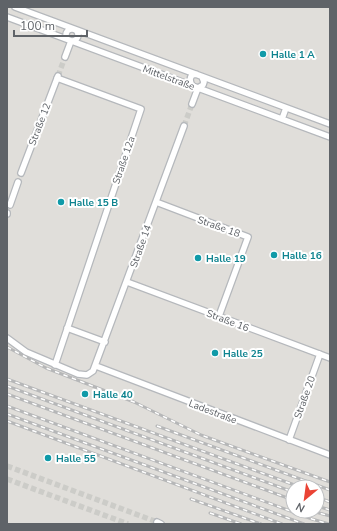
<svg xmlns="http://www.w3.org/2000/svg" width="337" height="531" font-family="'Nunito Sans',sans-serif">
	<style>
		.industrial { fill: #e0deda; fill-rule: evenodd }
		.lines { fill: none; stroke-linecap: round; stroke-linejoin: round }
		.minor-tunnel { stroke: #ccccc8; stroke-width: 5.5; stroke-dasharray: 5.5 3; stroke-linecap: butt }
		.minor-casing { stroke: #b5b8bc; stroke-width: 8 }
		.minor { stroke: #fff; stroke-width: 5.5 }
		.rail-casing { stroke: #b6b7b8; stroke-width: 3 }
		.rail { stroke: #fff; stroke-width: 1.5; stroke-dasharray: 4.5; stroke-linecap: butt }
		.culture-dot { fill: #0f9aa8; stroke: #fff; stroke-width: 1.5 }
		.labels { text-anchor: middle; stroke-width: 4; stroke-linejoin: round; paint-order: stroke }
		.culture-label { font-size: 10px; font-weight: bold; fill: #0d838f; stroke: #fff; text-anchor: start }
		.street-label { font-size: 10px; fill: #5f6368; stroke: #fff }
	</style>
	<rect width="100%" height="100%" fill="#f1efe8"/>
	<path class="industrial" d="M7,7H330V524H7ZM293,487H317V511H293Z"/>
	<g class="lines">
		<path class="minor-tunnel" d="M58,76L65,57
			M184,126L192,104
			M7,466L157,522
			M7,479L128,524"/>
		<defs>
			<path id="minor" d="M15,7L330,124
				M7,17L330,137
				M66 35a6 6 0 1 1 12 0a6 6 0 1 1-12 0Z
				M65,57L71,41
				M192,86C190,81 189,79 192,75L196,74
				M192,104L198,88L203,85L204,82L202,77
				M282,119L286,108
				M21,173L58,76
				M156,202L248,237L219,316
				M10,205L18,182
				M7,214V213
				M127,282L330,358
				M67,328L105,342
				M7,338L26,352L78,374L87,375L93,371L184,126
				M55,365L141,109L57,78
				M96,366L330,455
				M289,440L320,354
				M157,522L161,524"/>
		</defs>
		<use href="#minor" class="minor-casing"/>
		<use href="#minor" class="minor"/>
		<defs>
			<path id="rail" d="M7,347L46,368L134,402L201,435L330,482
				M7,379L300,487
				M7,386L293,492
				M7,394L293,500
				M7,406L312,519L329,524
				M7,414L304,524
				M7,421L282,524
				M157,426L330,490
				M317,497L330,502
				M191,499L261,524
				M317,506L330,510
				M312,511L330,516
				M210,513L241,524"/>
		</defs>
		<use href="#rail" class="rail-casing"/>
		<use href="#rail" class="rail"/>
	</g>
	<g class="culture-dot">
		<circle cx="263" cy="54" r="4"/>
		<circle cx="61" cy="202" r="4"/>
		<circle cx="274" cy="255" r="4"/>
		<circle cx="198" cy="258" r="4"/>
		<circle cx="215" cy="353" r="4"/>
		<circle cx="85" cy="394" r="4"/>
		<circle cx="48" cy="458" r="4"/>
	</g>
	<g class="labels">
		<g class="culture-label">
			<text x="271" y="58">Halle 1 A</text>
			<text x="69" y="206">Halle 15 B</text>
			<text x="282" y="259">Halle 16</text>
			<text x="206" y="262">Halle 19</text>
			<text x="223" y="357">Halle 25</text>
			<text x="93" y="398">Halle 40</text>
			<text x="56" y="462">Halle 55</text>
		</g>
		<g class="street-label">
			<text transform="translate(169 77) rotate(20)" y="4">Mittelstraße</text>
			<text transform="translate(39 124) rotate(-69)" y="4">Straße 12</text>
			<text transform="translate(123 160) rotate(-71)" y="4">Straße 12a</text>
			<text transform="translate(219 226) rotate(20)" y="4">Straße 18</text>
			<text transform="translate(140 246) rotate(-70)" y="4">Straße 14</text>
			<text transform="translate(228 320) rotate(21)" y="4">Straße 16</text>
			<text transform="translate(304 397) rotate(-70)" y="4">Straße 20</text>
			<text transform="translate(213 411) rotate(21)" y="4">Ladestraße</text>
		</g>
	</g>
	<rect width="337" height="531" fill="none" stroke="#5f6368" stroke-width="16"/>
	<g transform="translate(305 499) rotate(209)"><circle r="19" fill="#ffffff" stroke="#bfc1c3"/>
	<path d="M0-3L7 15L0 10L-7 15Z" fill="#ea4335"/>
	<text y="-6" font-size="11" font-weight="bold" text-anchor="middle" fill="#5f6368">N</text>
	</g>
	<path d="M14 30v6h73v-6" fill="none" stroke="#5f6368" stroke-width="2"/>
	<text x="20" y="30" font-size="12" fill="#5f6368" stroke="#ffffff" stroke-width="3" paint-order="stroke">100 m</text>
</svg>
